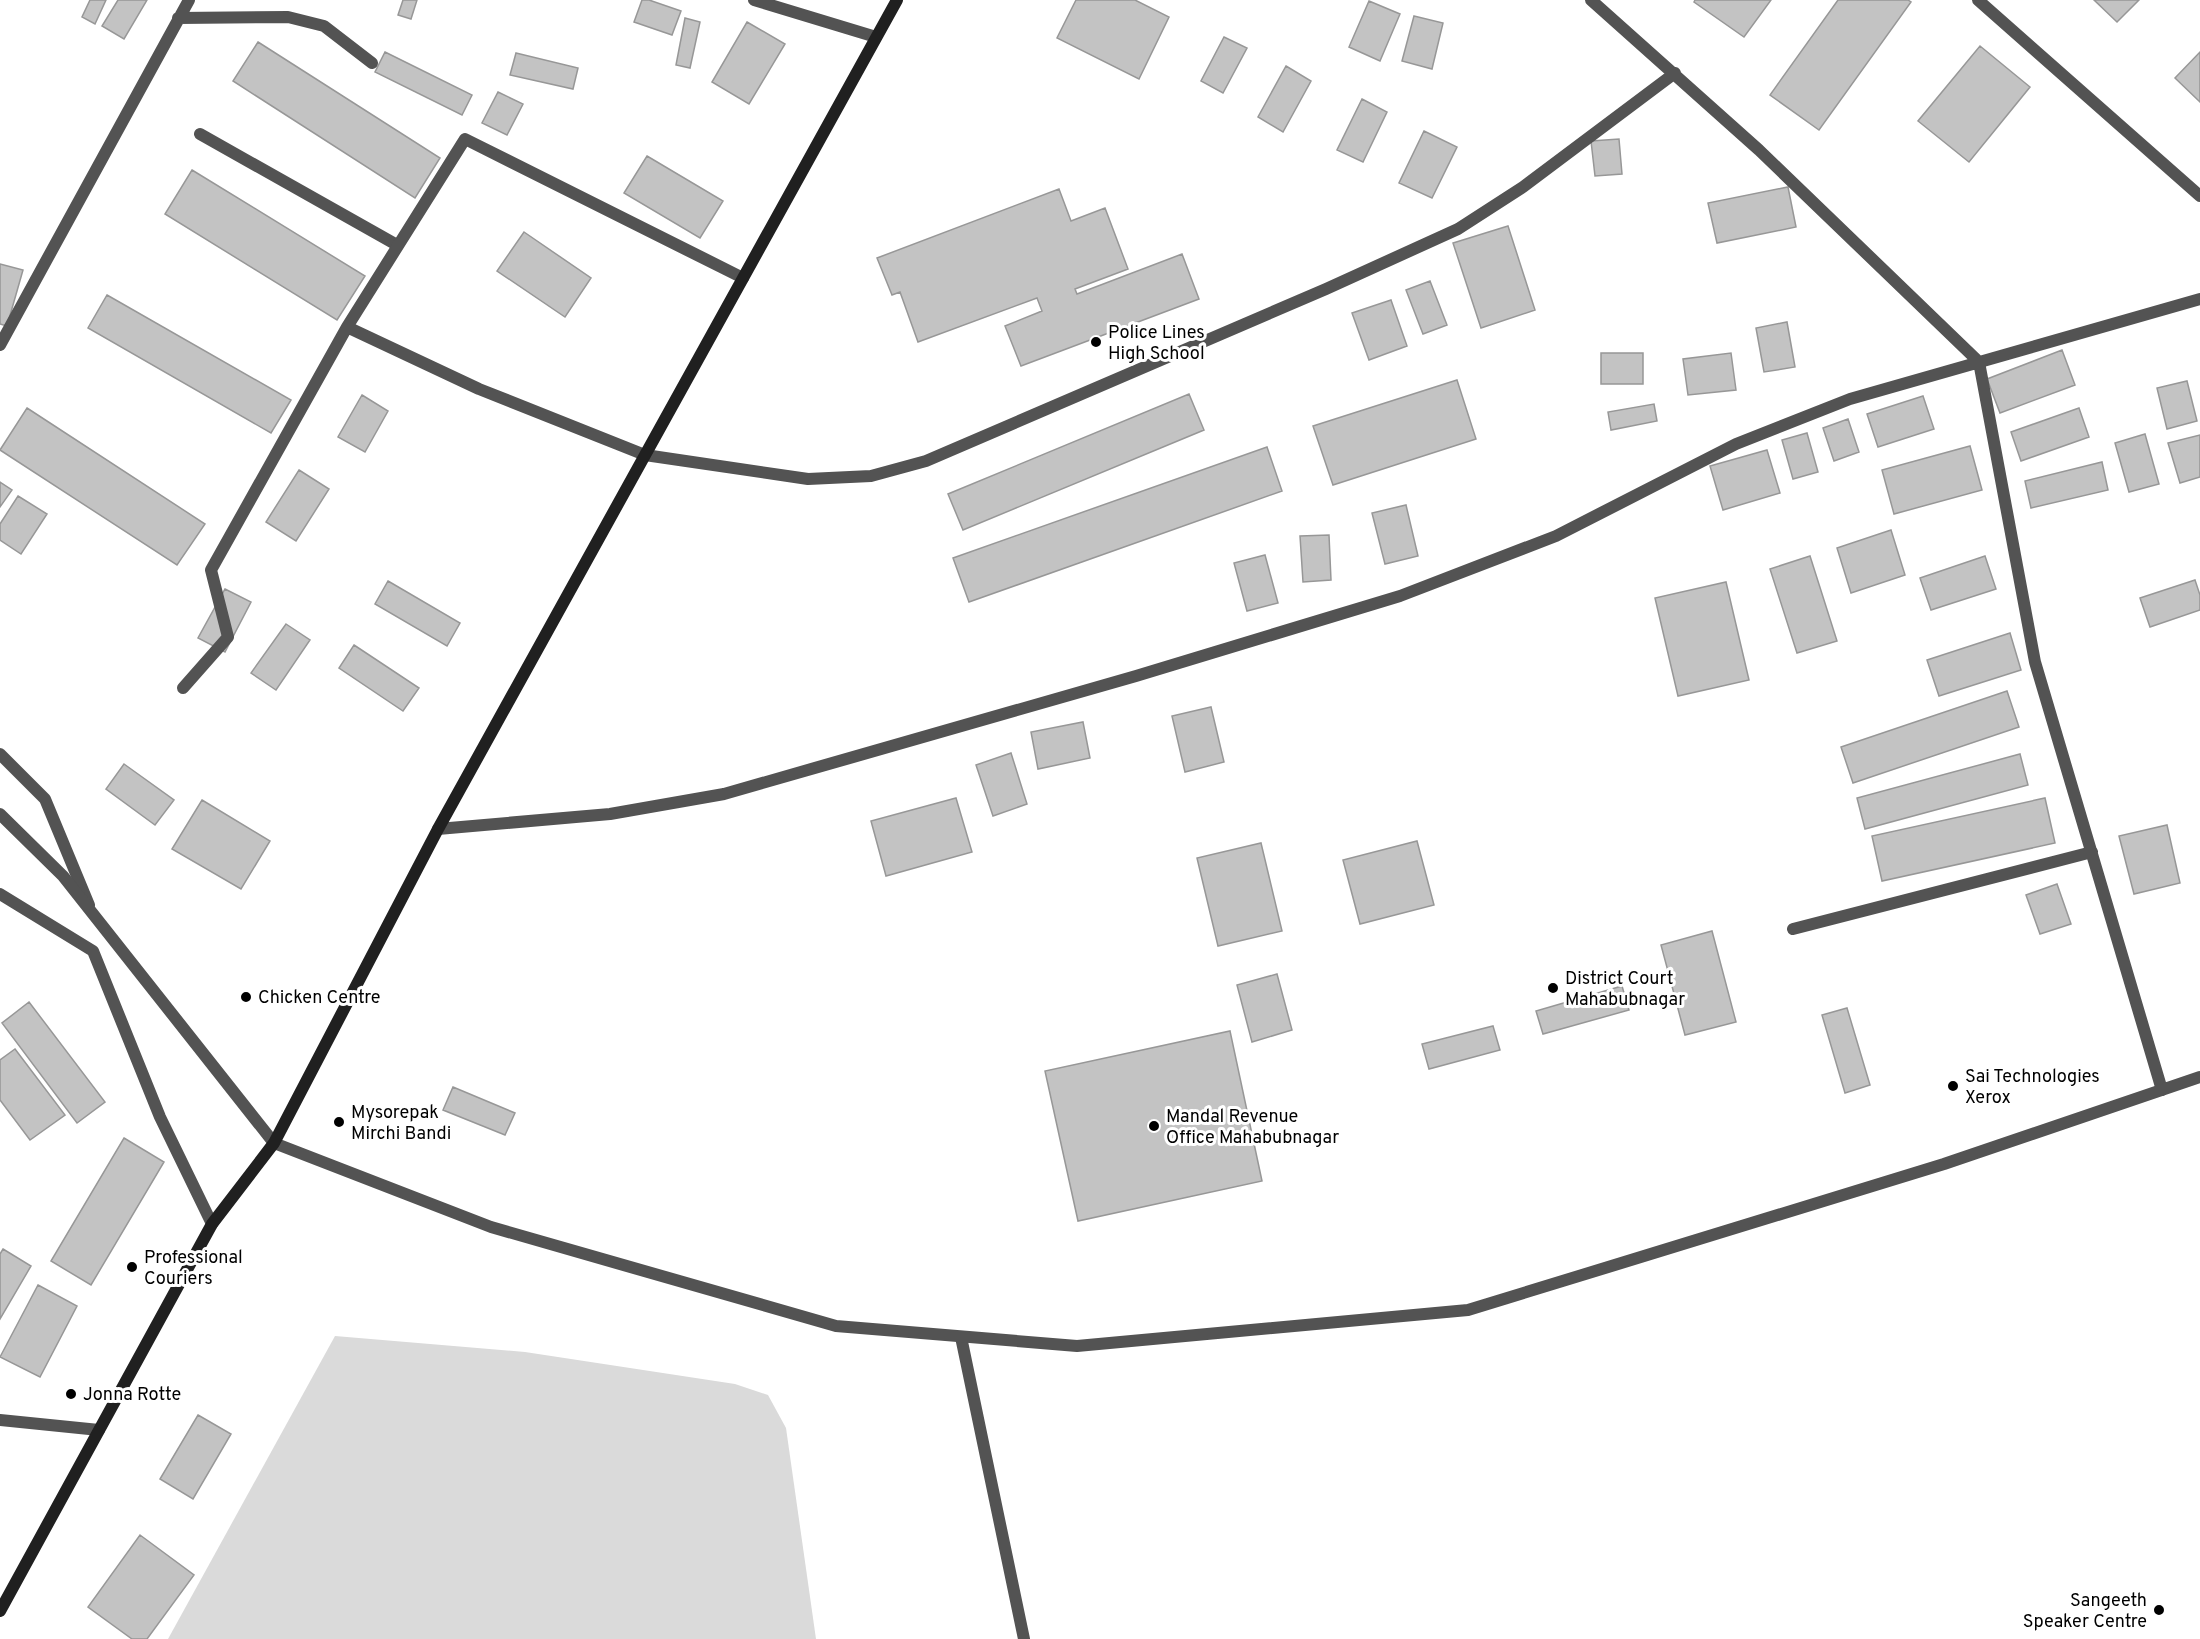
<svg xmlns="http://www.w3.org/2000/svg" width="2200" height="1639" font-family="Overpass,sans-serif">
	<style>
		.green { fill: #dadada }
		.building { fill: #c3c3c3; stroke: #979797; stroke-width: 1.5 }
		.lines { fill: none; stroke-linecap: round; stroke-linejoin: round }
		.service { stroke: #535353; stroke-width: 12 }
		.minor { stroke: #535353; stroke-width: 12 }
		.tertiary { stroke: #535353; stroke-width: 12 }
		.secondary { stroke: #202020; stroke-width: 12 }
		.poi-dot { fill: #000; stroke: #fff; stroke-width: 2 }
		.labels { text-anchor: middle; stroke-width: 6; stroke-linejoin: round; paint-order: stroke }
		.poi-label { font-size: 18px; fill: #000; stroke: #fff; text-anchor: start }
	</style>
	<rect width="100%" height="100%" fill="#fff"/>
	<path class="green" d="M335,1336L525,1352L735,1384L768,1395L786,1428L816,1639H168Z"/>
	<path class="building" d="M90,0H106L95,24L82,17Z
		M118,0H147L124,39L102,26Z
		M403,0H417L411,19L398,15Z
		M642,0H649L681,11L672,35L634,22Z
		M1076,0H1135L1169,17L1139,79L1057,38Z
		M1695,0H1771L1744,37L1694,2Z
		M1838,0H1908L1911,2L1819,130L1770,95Z
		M2094,0H2139L2117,22Z
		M1369,1L1400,14L1380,61L1349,47Z
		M1414,16L1443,23L1432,69L1402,61Z
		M685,18L700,22L690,68L676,65Z
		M747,22L785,44L749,104L712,82Z
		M1224,37L1247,48L1223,93L1201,81Z
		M258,42L440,158L415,198L233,81Z
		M1980,46L2030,87L1969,162L1918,121Z
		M385,52L472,95L462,115L375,72Z
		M2200,52V102L2175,78Z
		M516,53L578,68L573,89L510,75Z
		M1286,66L1311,81L1283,132L1258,117Z
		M498,92L523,104L507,135L482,123Z
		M1362,99L1387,112L1363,162L1337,150Z
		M1424,131L1457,147L1432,198L1399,183Z
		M1619,139L1622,174L1595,176L1591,141Z
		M647,156L723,201L700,238L624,193Z
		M192,170L365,276L337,320L165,214Z
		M1788,187L1796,227L1717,243L1708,203Z
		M1059,189L1071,221L1105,208L1128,269L1075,289L1077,294L1182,254L1199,299L1021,366L1005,326L1042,311L1037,298L918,342L900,292L892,295L877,258Z
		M1508,226L1535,310L1481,328L1453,243Z
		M524,232L591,278L565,317L497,271Z
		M0,264L23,270L7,326L0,324Z
		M1430,281L1447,325L1423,334L1406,290Z
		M107,295L291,400L271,433L88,328Z
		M1391,300L1407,346L1369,360L1352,313Z
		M1787,322L1795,367L1764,372L1756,328Z
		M2062,350L2075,385L2000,413L1987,379Z
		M1601,353H1643V384H1601Z
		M1731,353L1736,390L1688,395L1683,359Z
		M1457,380L1476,439L1333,485L1313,426Z
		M2187,381L2197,421L2167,429L2157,388Z
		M1189,394L1204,430L963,530L948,494Z
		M362,395L388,411L365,452L338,437Z
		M1923,396L1934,429L1878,447L1867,414Z
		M1654,404L1657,421L1611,430L1608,412Z
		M27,408L205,524L177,565L0,450Z
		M2079,408L2089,437L2021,461L2011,432Z
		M1848,419L1859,452L1834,461L1823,428Z
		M1807,433L1818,472L1793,479L1782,440Z
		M2145,434L2159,484L2129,492L2115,443Z
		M2200,435V477L2180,483L2168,443Z
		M1970,446L1982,490L1894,514L1882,470Z
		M1267,447L1282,491L969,602L953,558Z
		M1767,450L1780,493L1723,510L1710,466Z
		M2102,462L2108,490L2031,508L2025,481Z
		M299,470L329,489L296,541L266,522Z
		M0,482L12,490L0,507Z
		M18,496L47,514L21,554L0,540V524Z
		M1406,505L1418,556L1385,564L1372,513Z
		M1891,530L1905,575L1851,593L1837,548Z
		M1329,535L1331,580L1303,582L1300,536Z
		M1265,555L1278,603L1247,611L1234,563Z
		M1810,556L1837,641L1797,653L1770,569Z
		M1985,556L1996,589L1931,610L1920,578Z
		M2195,580L2200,595V610L2150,627L2140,598Z
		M388,581L460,623L447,646L375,604Z
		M1726,582L1749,680L1678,696L1655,598Z
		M225,589L251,602L225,652L198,638Z
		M286,624L310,640L276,690L251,673Z
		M2010,633L2021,670L1939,696L1927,660Z
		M354,645L419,688L403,711L339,668Z
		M2007,691L2019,727L1853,783L1841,747Z
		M1211,707L1224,762L1185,772L1172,716Z
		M1083,722L1090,758L1038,769L1031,732Z
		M1011,753L1027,804L993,816L976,765Z
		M2020,754L2028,785L1865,829L1857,798Z
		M124,764L174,800L155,825L106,789Z
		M956,798L972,852L886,876L871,821Z
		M2045,798L2055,843L1882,881L1872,836Z
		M202,800L270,841L241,889L172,849Z
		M2167,825L2180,883L2134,894L2119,836Z
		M1417,841L1434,905L1360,924L1343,860Z
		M1261,843L1282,931L1218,946L1197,858Z
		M2057,884L2071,924L2040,934L2026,895Z
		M1712,931L1736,1022L1685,1035L1661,945Z
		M1277,974L1292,1030L1252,1042L1237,985Z
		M1622,986L1629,1010L1543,1034L1536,1011Z
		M29,1002L105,1102L77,1123L2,1023Z
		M1847,1008L1870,1085L1845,1093L1822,1015Z
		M1493,1026L1500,1050L1429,1069L1422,1044Z
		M1230,1031L1262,1181L1078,1221L1045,1071Z
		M15,1049L65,1115L30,1140L0,1100V1060Z
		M453,1087L515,1113L505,1135L443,1110Z
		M124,1138L164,1162L91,1285L51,1261Z
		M3,1249L31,1266L0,1319V1254Z
		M38,1285L77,1306L40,1377L0,1357Z
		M198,1415L231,1434L193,1499L160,1479Z
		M140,1535L194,1575L147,1639H132L88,1607Z"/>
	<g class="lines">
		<path class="service" d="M200,134L397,245"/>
		<path class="minor" d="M754,0L876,37
			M1591,0L1759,150L1979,362L2035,662L2162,1090
			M178,18L288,17L324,26L372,63
			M347,327L479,389L645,455L808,479L871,476L926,461L1326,289L1458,229L1523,187L1675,73
			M0,345L189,0
			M183,688L228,637L211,570L347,327L465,139L743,278
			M0,754L45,799L89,905
			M438,829L610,814L724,794L1136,676L1400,596L1556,536L1736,444L1850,399L2200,299
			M0,894L93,951L160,1117L212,1224
			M1793,929L2092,852
			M961,1337L1024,1639
			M0,1420L99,1430"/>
		<path class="tertiary" d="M1978,0L2200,196
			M0,814L63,876L274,1143L491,1227L836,1326L1077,1346L1468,1310L1944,1164L2200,1077"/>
		<path class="secondary" d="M0,1611L212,1224L274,1143L438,829L897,0"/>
	</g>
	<g class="poi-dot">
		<circle cx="1096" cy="342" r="6"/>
		<circle cx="1553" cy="988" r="6"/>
		<circle cx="246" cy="997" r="6"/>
		<circle cx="1953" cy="1086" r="6"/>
		<circle cx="339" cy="1122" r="6"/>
		<circle cx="1154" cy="1126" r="6"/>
		<circle cx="132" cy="1267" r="6"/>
		<circle cx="71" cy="1394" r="6"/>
		<circle cx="2159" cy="1610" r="6"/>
	</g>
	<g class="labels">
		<g class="poi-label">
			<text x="1108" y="338">Police Lines<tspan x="1108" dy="21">High School</tspan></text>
			<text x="1565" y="984">District Court<tspan x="1565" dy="21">Mahabubnagar</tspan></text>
			<text x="258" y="1003">Chicken Centre</text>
			<text x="1965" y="1082">Sai Technologies<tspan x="1965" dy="21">Xerox</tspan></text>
			<text x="351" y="1118">Mysorepak<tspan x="351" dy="21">Mirchi Bandi</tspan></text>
			<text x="1166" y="1122">Mandal Revenue<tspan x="1166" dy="21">Office Mahabubnagar</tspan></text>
			<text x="144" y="1263">Professional<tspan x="144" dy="21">Couriers</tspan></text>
			<text x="83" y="1400">Jonna Rotte</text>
			<text x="2147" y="1606" text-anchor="end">Sangeeth<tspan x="2147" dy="21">Speaker Centre</tspan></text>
		</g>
	</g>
</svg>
